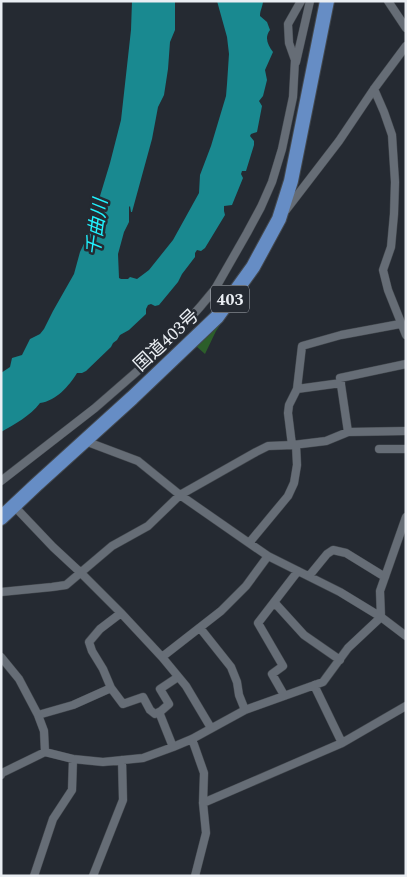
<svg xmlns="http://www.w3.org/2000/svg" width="407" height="877" font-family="Spectral,'Noto Sans JP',serif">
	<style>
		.green { fill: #2c5e2a }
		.water { fill: #198990 }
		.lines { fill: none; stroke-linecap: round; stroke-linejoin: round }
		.street-casing { stroke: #43484e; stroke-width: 9 }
		.highway-casing { stroke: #43484e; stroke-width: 16 }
		.street { stroke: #666d76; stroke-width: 8 }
		.highway { stroke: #668dc5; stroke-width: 14 }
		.labels { text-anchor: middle; stroke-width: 5; stroke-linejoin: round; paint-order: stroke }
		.shield { fill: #252a32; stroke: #afb3b9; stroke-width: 1 }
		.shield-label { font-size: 16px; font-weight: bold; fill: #eaeef3 }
		.street-label { font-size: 18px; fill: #eaeef3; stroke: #252a32 }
		.water-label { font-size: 19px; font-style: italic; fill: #20f2fe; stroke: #252a32 }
	</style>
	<rect width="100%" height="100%" fill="#252a32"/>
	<path class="green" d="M232,307L216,331L205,354L196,346Z"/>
	<path class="water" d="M132,1H175V30L170,42L168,69L164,95L158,107L152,139L132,212H131L130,206L129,207V222L124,232L118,254L119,278L121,279H128L130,277L137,279L149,270L173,240L199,193L200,175L211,146L226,96L227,84L229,54L227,37L217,1H263C263,6 260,10 260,16L267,22L270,30C264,38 268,45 273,52L265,70L267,80L263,96L259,101L262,106L257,132L251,134L250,136L254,141V145L246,171H242L241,174L243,178L232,205L224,206V211L225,215L205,248L201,251L197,250L195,253V257L182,274L178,282L159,305L155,306L151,304L148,305L146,309V314L129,330L120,335L117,340L113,343L111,347L86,371L82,373H77C69,386 56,401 40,403C30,416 15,424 1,432V373L10,367L12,358L22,355L30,339L40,334L44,329L53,311L74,274L80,252L92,227L100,196L110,163L121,120L131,30Z"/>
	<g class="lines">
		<defs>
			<path id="street" d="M388,1L406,28
				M296,62L310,1
				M374,89L384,112L392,135L395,182L394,214L391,247L383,270L388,290L406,335
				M286,210L339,141L374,89L406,46
				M297,389L341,383
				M348,432L340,378L406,364
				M85,441L138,461L180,495L249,543L268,556L340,592L381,617L406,636
				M292,445L288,413L289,405L297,389L302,346L341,335L400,324
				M379,449H406
				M1,481L95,408L149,361L167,344L200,307L215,289L247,233L261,207L272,182L282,149L293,97L295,60L289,43L288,24L301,1
				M14,506L53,547L81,573L121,613L162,657L186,686L211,728
				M249,543L288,496L294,483L297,465L296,445
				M309,576L327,554L333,550L346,553L385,577
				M1,592L52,587L66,585L112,546L148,526L180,495L256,452L268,446L293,445L326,441L348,432L406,431
				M274,602L304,635L340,660
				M200,628L231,667L237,682L239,695L245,710
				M1,657L19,679L38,715L44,731L45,752L73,759L103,762L143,758L173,747L192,739L245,710L323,682L348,648L381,617L380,591L406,517
				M162,657L221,611L246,586L268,556
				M314,685L342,743
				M111,688L123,704L143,697L150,710L155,714L161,711L169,704L160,689L178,677
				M284,695L272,674L283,666L258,623L298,571
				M159,712L173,747
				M38,715L73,705L111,688L103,669L92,651L89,642L100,629L121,613
				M192,739L204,773L203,803L206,833L195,876
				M1,775L2,773L45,752
				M203,803L342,743L406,706
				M34,876L53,819L72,790L73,759
				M93,876L123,800L122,760"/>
			<path id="highway" d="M1,518L36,485L132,398L217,317L253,267L279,219L291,181L327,1"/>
		</defs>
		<use href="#street" class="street-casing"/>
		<use href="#highway" class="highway-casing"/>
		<use href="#street" class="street"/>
		<use href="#highway" class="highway"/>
	</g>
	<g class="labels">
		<rect class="shield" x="211" y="285.5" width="38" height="27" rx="4"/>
		<g class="shield-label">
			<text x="230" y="305">403</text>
		</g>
		<g class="street-label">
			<text transform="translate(166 340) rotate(-43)" y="6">国道403号</text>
		</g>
		<g class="water-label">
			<text transform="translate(96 227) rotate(-82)" y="7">千曲川</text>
		</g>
	</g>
	<rect width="407" height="877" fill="none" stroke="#eaeef3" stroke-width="5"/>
</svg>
